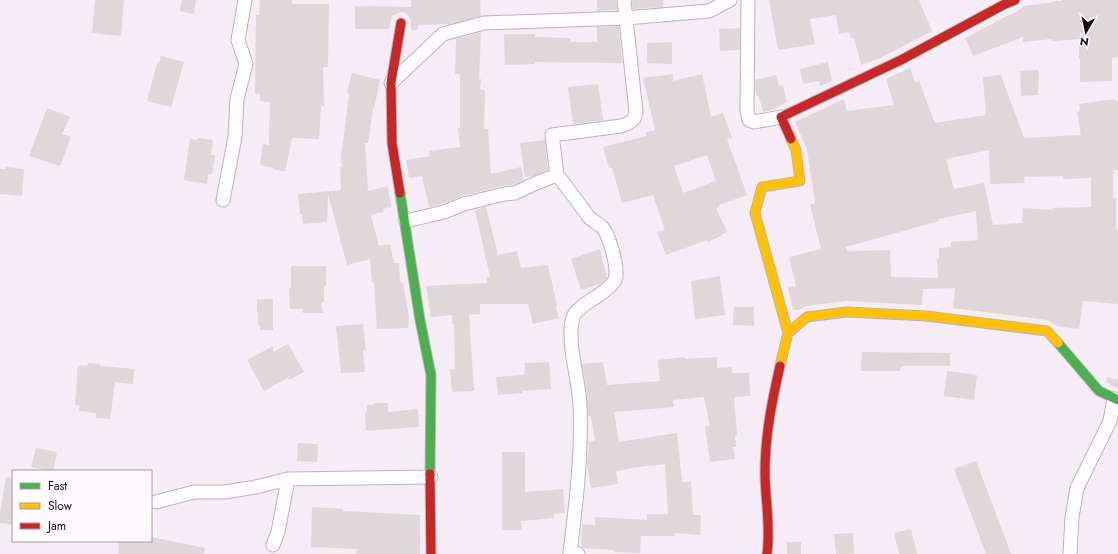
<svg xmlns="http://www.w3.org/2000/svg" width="1118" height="554" font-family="Jost,sans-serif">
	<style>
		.building { fill: #dfd7d9; fill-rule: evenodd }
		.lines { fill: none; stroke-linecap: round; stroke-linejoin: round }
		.street-casing { stroke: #bbb3ba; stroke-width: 15 }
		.fast-casing { stroke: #bbb3ba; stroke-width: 11 }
		.slow-casing { stroke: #bbb3ba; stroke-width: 11 }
		.jam-casing { stroke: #bbb3ba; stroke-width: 11 }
		.street { stroke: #fefcfe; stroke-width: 13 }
		.fast { stroke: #4caf50; stroke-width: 9 }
		.slow { stroke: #ffc107; stroke-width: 9 }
		.jam { stroke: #c62828; stroke-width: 9 }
	</style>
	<rect width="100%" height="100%" fill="#f6ecf6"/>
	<path class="building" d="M95,0H124L121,36L92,33Z
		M182,0H196L194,14L180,11Z
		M260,0H292V4H329L328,67H323L324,106H321L319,139L292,138L285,172L273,169V168L260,165L263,144L269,145L270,102L260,101V94H255L256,15H259Z
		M411,0H480L481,16L451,24L418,25V30H411V20L408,15L403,12L398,13L392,16L389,29H355V6L411,7Z
		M597,0H616L617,10L597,11Z
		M632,0H663V7L633,9Z
		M769,0H919L932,31L878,59L861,65L854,38L852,39L849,32L839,34L836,15L810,19L815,44L778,50Z
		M1062,0H1118V57L1112,58V81L1080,82V58H1079V39L1053,41L1052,39L1023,42V37L973,56L965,38L1007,16L1016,12L1024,6L1055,2V1H1062Z
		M619,26L622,63L535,62V64L505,65L504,34H535V37L571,38V42H597V27Z
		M740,28V50L720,51L719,29Z
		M481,32L479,79H481L480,90H485L484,129H488L491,174L521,167L524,180L513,185L502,186L462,196L442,204L429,207L422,176L409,178L406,160L430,156L429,151L460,147L458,128L460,127V74H455L456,39Z
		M672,42V64L647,63V43Z
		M161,56L184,62L171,107L147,101L157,63L159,64Z
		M828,62L832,81L820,86L819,81L803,84L800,69Z
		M910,68L915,82L919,81L935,123L986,115L983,77L1001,75L1024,138L1081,135L1077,112L1080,111L1079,104L1114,99L1115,101H1118V170H1113V198H1116V230H1118V304L1083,301L1079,329L1057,326L1048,320L953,308L955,288L923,289L922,305L846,301L806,306L799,310H793L788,288L796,286L789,257L821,249L810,205L815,203L807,149L795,122L844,99L847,111L894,105L886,79ZM989,150L990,184L1025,183L1024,177L1063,176V179L1091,178V207L1052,208L1053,210L1023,208L1022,223L993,225L984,183L954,189L946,159ZM976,211L978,240L951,242V247L939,248V259H937L938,278L891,277L890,250L847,251L846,247L939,221V219Z
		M1039,70L1038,95L1021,96L1020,71Z
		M352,73L380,80L374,109L373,108L368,143H365L368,191L388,186L391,207L383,209L384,212L371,215L379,246L390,244L394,263H399L400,283L403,282L409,318L408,328L377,329L374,282L372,283L370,259L347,265L328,194L327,222L303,224L302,214H300L298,194L341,190L340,167H342L341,158L349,94L347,93Z
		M673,74V81L702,74L711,117L723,113L732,138L727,139L747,195L719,205V207L716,208L727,232L721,235V236L708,242L707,240L666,255L657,232L665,230L653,195L622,203L612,168H609L603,147L646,136V132L655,130L643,78ZM707,155L716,181L683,193L674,166Z
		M776,75L779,86L783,85L787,102L772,110L763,112L759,96H757L755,89V80Z
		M598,84L603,120L573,124L568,87Z
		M47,108L70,117L62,134L71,137L60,166L29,156Z
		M198,138L213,140L211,155H215L212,174H208L207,184L184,180L190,139L198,140Z
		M545,140L548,170L533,176L525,177L520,143Z
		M6,167L24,169L22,196L0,194V169H6Z
		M486,207L498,255L517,251L521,268L548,265L557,306L556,307L559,318L533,324L528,304H480V314L469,315L474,391L452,392L450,370L455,369L454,324H452V315L431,317L426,286L487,283V277H490L475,210Z
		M600,249L607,278L600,284L581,290L571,259Z
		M291,266H326V286H324V302L321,303L323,313H303V309H290L289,288H291Z
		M720,276L725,315L695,319L691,281Z
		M257,299H273V330H260V325H258V313H257Z
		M734,307H754V326L733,325Z
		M363,324L366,350H363L365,372L341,373L336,326Z
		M288,344L304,372L289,380L288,378L264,391L247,360L273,346V352Z
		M862,352L950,353V366H901L900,371H861Z
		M685,357V359L717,357V368L732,367V373H749L750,396L734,397L737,435L735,436L736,447H733L735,459L710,462L705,426H710L704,397L673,400L674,407L614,412L619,442L677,433L682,481L683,482H691L693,515H701L700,535L675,533V536H641L640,553L614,552V550L583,548L581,547L582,524L595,525V517L647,520V514H668L665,464L653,466L652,465L616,471L618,484L591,488L587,464L588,452L589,451L588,442L595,441L591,416H588L587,394L582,364L603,362L607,385L660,381L658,360Z
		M549,362L551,389L522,391V393L498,395L496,377L524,375L525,363Z
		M88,363L100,364V366L134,369L133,384L115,382L110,419L96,418V413L79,411L80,406L75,405L78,365L87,366Z
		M947,371L977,375L974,400L944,396Z
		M1107,377L1118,380V389L1106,382Z
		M373,403H388V412L418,409L419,427L366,431L365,413H366L367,405H373Z
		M298,443L318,444L317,462L297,461Z
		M36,448L57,452L53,471L31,467Z
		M502,452H525V492L563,489L565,513L554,514V518L521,521L522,530H502Z
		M976,461L1011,554H986L954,469Z
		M6,477L13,478V525L0,523V514Z
		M312,507L343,509V511L420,515V554H356L357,549L311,547Z
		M911,529L917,554H899L894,533Z
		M853,533L854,554H836L834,534Z
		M151,537L205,548L204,554H118L119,541H151Z
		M787,542H801V554H787Z"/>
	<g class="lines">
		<defs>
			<path id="street" d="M748,0L747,110L749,120L754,122L781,117
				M391,83L443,34L484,23L626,18L709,11L730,0
				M557,175C568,188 578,202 588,216C592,221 598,223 602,227C610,236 617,265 616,276C614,292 578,303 573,317C566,342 579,379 580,405C582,454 576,504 570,553L578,554
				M223,200L235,137L237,99L246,64L238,40L245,0
				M406,221L444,212L464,204L504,194L515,193L536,183L557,175L552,135L621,126L629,123L634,119L636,112L624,0
				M156,502L194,492H225L256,487L288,479L431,477
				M273,545L278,532L288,479
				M1070,554L1072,517L1077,488L1110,421L1114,399"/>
			<path id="fast" d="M400,193L420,320L431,375L430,474
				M1058,343L1099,391L1118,400"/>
			<path id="slow" d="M788,333L755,213L762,187L800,181L796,150L791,139
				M780,366L788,333L807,317L847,312L926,316L1047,331L1058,343"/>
			<path id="jam" d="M791,139L781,117L901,60L1005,4L1015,0
				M400,193L392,143L391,83L401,23
				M430,474L431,554
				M767,554C771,527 765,499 765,472C765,436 772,401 780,366"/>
		</defs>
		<use href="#street" class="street-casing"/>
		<use href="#fast" class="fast-casing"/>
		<use href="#slow" class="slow-casing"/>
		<use href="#jam" class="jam-casing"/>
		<use href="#street" class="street"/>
		<use href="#fast" class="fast"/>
		<use href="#slow" class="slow"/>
		<use href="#jam" class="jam"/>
	</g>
	<rect x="12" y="470" width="140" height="72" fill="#fefafe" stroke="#a09ca0"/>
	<rect x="20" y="483" width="20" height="6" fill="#4caf50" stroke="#a09ca0"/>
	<text x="48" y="490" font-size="12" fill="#140e14">Fast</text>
	<rect x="20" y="503" width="20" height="6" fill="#ffc107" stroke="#a09ca0"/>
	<text x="48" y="510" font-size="12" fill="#140e14">Slow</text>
	<rect x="20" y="523" width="20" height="6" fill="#c62828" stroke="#a09ca0"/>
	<text x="48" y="530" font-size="12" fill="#140e14">Jam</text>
	<g transform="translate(1086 32) rotate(189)" stroke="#fefafe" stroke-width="3" paint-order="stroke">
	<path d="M0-3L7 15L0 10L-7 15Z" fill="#140e14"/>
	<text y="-6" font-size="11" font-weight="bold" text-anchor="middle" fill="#140e14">N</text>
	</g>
</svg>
